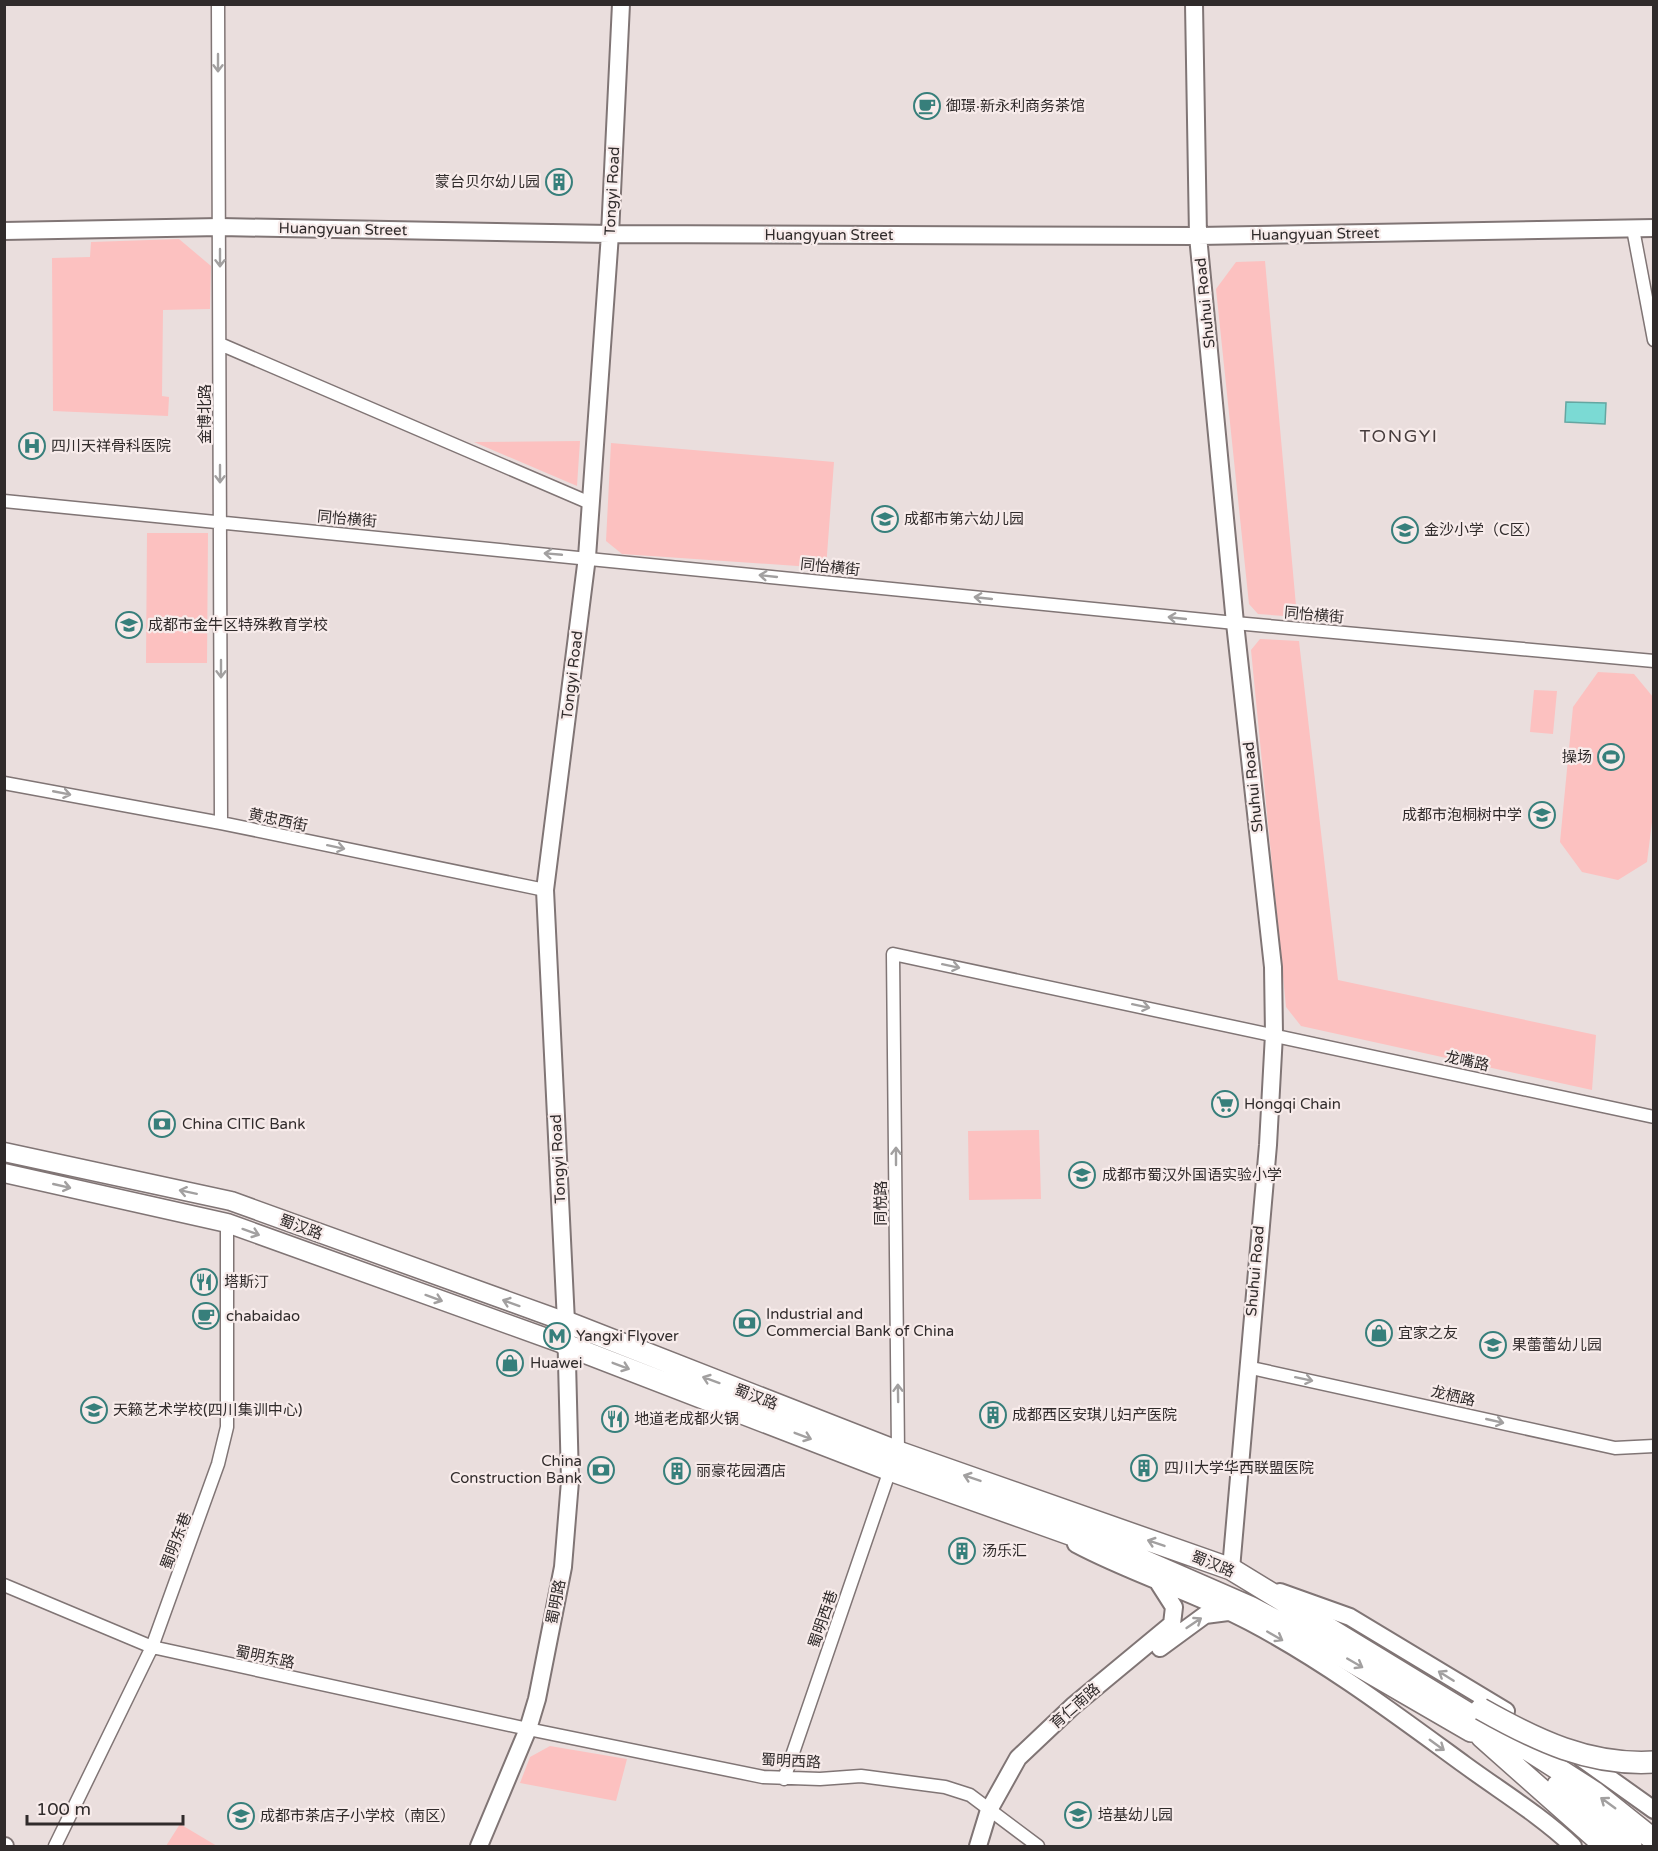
<svg xmlns="http://www.w3.org/2000/svg" width="1658" height="1851" font-family="'Varela Round','Noto Sans SC',sans-serif">
	<style>
		.green { fill: #fcc1c0 }
		.water { fill: #7bdad4; stroke: #64a6a1; stroke-width: 1.5 }
		.lines { fill: none; stroke-linecap: round; stroke-linejoin: round }
		.street-casing { stroke: #807575; stroke-width: 15 }
		.secondary-casing { stroke: #807575; stroke-width: 20 }
		.primary-casing { stroke: #807575; stroke-width: 21 }
		.highway-casing { stroke: #807575; stroke-width: 24 }
		.street { stroke: #fff; stroke-width: 12 }
		.secondary { stroke: #fff; stroke-width: 16 }
		.primary { stroke: #fff; stroke-width: 18 }
		.highway { stroke: #fff; stroke-width: 21 }
		.highway-bridge-casing { stroke: #807575; stroke-width: 24; stroke-linecap: butt }
		.highway-bridge { stroke: #fff; stroke-width: 21 }
		.oneway { stroke: #a2a0a0 }
		.labels { text-anchor: middle; stroke-width: 4.5; stroke-linejoin: round; paint-order: stroke }
		.poi-label { font-size: 15px; fill: #302b2b; stroke: #f7ebea; text-anchor: start }
		.street-label { font-size: 15px; fill: #302b2b; stroke: #f7ebea }
		.quarter-label { font-size: 18px; letter-spacing: 1.5px; fill: #463c3c; stroke: #f7ebea }
	</style>
	<rect width="100%" height="100%" fill="#eadedd"/>
	<path class="green" d="M179,239L211,266L210,309L163,310L162,396L169,397L168,416L53,411L52,258L90,257L91,242Z
		M1265,261L1297,617L1258,614L1249,604L1216,289L1236,262Z
		M580,441L577,486L474,442Z
		M611,443L834,462L826,568L622,554L606,541Z
		M147,533H208L207,663H146Z
		M1260,639L1299,641L1338,980L1596,1035L1592,1090L1301,1026L1286,1007L1251,650Z
		M1598,672L1634,674L1653,697L1654,806L1647,862L1618,880L1582,872L1560,842L1573,707Z
		M1534,690L1557,691L1553,734L1530,732Z
		M1039,1130L1041,1199L969,1200L968,1131Z
		M550,1746L627,1759L616,1801L520,1783L530,1757Z
		M180,1824L217,1846H166Z"/>
	<path class="water" d="M1566,402L1606,403L1605,424L1565,422Z"/>
	<g class="lines">
		<defs>
			<path id="street" d="M218,4L221,823
				M1633,229L1654,340
				M220,344L590,503
				M4,501L1235,623L1654,661
				M4,783L221,823L545,890
				M1247,1367L1615,1448L1654,1446
				M898,1452L893,954L1654,1117
				M4,1585L152,1647L528,1729L763,1777L820,1779L861,1776L945,1787L970,1795L1038,1846
				M784,1779L890,1470
				M55,1846L152,1647L218,1464L227,1427V1223"/>
			<path id="secondary" d="M1194,4L1198,236L1235,623L1273,967L1274,1034L1268,1145L1231,1569
				M4,231L220,227L610,234L1198,236L1654,228
				M1076,1544C1132,1574 1194,1592 1250,1622C1326,1662 1395,1714 1465,1765C1502,1792 1540,1815 1573,1846
				M1280,1592L1350,1617L1506,1711
				M1160,1648L1205,1615L1228,1612
				M1581,1758L1654,1810
				M4,1846H5
				M479,1846L528,1729L537,1699L563,1567L570,1481L566,1322L545,890L587,557L610,234L621,4
				M978,1846L989,1810L1018,1758L1073,1706L1172,1624L1174,1607L1158,1582"/>
			<path id="primary" d="M4,1152L231,1201L566,1322
				M4,1173L227,1223L566,1345"/>
			<path id="highway" d="M566,1322L898,1452L1231,1569L1533,1753L1594,1792L1654,1840
				M566,1345L890,1470L1140,1559L1250,1607L1326,1647L1471,1731
				M1482,1737L1605,1846
				M1558,1785L1585,1804L1631,1846"/>
		</defs>
		<use href="#street" class="street-casing"/>
		<use href="#secondary" class="secondary-casing"/>
		<use href="#primary" class="primary-casing"/>
		<use href="#highway" class="highway-casing"/>
		<use href="#street" class="street"/>
		<use href="#secondary" class="secondary"/>
		<use href="#primary" class="primary"/>
		<use href="#highway" class="highway"/>
		<defs>
			<path id="highway-bridge" d="M1481,1709C1536,1740 1589,1766 1654,1762"/>
		</defs>
		<use href="#highway-bridge" class="highway-bridge-casing"/>
		<use href="#highway-bridge" class="highway-bridge"/>
	</g>
	<defs><path id="oneway-shaft" d="M-6 0H5M1.5-3L5.5 0L1.5 3" fill="none" stroke-width="1.6" stroke-linecap="round" stroke-linejoin="round" transform="scale(1.5)"/></defs>
	<g class="oneway">
		<use href="#oneway-shaft" transform="translate(218 63) rotate(90)"/>
		<use href="#oneway-shaft" transform="translate(220 258) rotate(90)"/>
		<use href="#oneway-shaft" transform="translate(220 474) rotate(90)"/>
		<use href="#oneway-shaft" transform="translate(553 554) rotate(-175)"/>
		<use href="#oneway-shaft" transform="translate(768 576) rotate(-174)"/>
		<use href="#oneway-shaft" transform="translate(983 598) rotate(-174)"/>
		<use href="#oneway-shaft" transform="translate(1177 618) rotate(-174)"/>
		<use href="#oneway-shaft" transform="translate(221 669) rotate(90)"/>
		<use href="#oneway-shaft" transform="translate(62 793) rotate(11)"/>
		<use href="#oneway-shaft" transform="translate(336 847) rotate(12)"/>
		<use href="#oneway-shaft" transform="translate(951 966) rotate(12)"/>
		<use href="#oneway-shaft" transform="translate(1141 1006) rotate(12)"/>
		<use href="#oneway-shaft" transform="translate(896 1156) rotate(-90)"/>
		<use href="#oneway-shaft" transform="translate(62 1186) rotate(13)"/>
		<use href="#oneway-shaft" transform="translate(188 1192) rotate(-168)"/>
		<use href="#oneway-shaft" transform="translate(251 1232) rotate(20)"/>
		<use href="#oneway-shaft" transform="translate(434 1298) rotate(20)"/>
		<use href="#oneway-shaft" transform="translate(511 1303) rotate(-160)"/>
		<use href="#oneway-shaft" transform="translate(621 1366) rotate(21)"/>
		<use href="#oneway-shaft" transform="translate(1304 1379) rotate(12)"/>
		<use href="#oneway-shaft" transform="translate(711 1380) rotate(-160)"/>
		<use href="#oneway-shaft" transform="translate(898 1393) rotate(-91)"/>
		<use href="#oneway-shaft" transform="translate(1495 1421) rotate(13)"/>
		<use href="#oneway-shaft" transform="translate(803 1436) rotate(21)"/>
		<use href="#oneway-shaft" transform="translate(972 1478) rotate(-161)"/>
		<use href="#oneway-shaft" transform="translate(1156 1543) rotate(-161)"/>
		<use href="#oneway-shaft" transform="translate(1194 1623) rotate(-34)"/>
		<use href="#oneway-shaft" transform="translate(1275 1636) rotate(30)"/>
		<use href="#oneway-shaft" transform="translate(1355 1663) rotate(30)"/>
		<use href="#oneway-shaft" transform="translate(1446 1676) rotate(-148)"/>
		<use href="#oneway-shaft" transform="translate(1437 1745) rotate(36)"/>
		<use href="#oneway-shaft" transform="translate(1608 1803) rotate(-144)"/>
	</g>
	<defs>
		<symbol id="cafe-ring" viewBox="-11 -11 22 22"><circle r="9.5" fill="#f7ebea" stroke="#377f7b" stroke-width="1.5"/><path d="M-5.5-4.5H6V0H3Q3 3.5 0 3.5H-2.5Q-5.5 3.5-5.5 0ZM3-3.2v2h1.7v-2ZM-6 4.5H4V6H-6Z" fill="#377f7b"/></symbol>
		<symbol id="building-ring" viewBox="-11 -11 22 22"><circle r="9.5" fill="#f7ebea" stroke="#377f7b" stroke-width="1.5"/><path d="M-4-6H4V6H1V3H-1V6H-4ZM-2.5-4.3h1.7v1.8h-1.7ZM.8-4.3h1.7v1.8H.8ZM-2.5-1h1.7V.8h-1.7ZM.8-1h1.7V.8H.8Z" fill="#377f7b"/></symbol>
		<symbol id="hospital-ring" viewBox="-11 -11 22 22"><circle r="9.5" fill="#f7ebea" stroke="#377f7b" stroke-width="1.5"/><path d="M-5-5h3v3.5h4V-5h3V5h-3V1.5h-4V5h-3Z" fill="#377f7b"/></symbol>
		<symbol id="school-ring" viewBox="-11 -11 22 22"><circle r="9.5" fill="#f7ebea" stroke="#377f7b" stroke-width="1.5"/><path d="M0-5L7-2L0 1L-7-2ZM-4 1L0 2.5L4 1V4Q0 6-4 4Z" fill="#377f7b"/></symbol>
		<symbol id="stadium-ring" viewBox="-11 -11 22 22"><circle r="9.5" fill="#f7ebea" stroke="#377f7b" stroke-width="1.5"/><path d="M0-5a6.5 5 0 1 0 0 10a6.5 5 0 1 0 0-10ZM-3.5-1.8h7v3.6h-7Z" fill="#377f7b"/></symbol>
		<symbol id="supermarket-ring" viewBox="-11 -11 22 22"><circle r="9.5" fill="#f7ebea" stroke="#377f7b" stroke-width="1.5"/><path d="M-6-5.5h2.5l.6 2H6L4.5 2H-2.5L-4.4-4H-6ZM-1.5 3.2a1.3 1.3 0 1 0 .1 0ZM3 3.2a1.3 1.3 0 1 0 .1 0Z" fill="#377f7b"/></symbol>
		<symbol id="bank-ring" viewBox="-11 -11 22 22"><circle r="9.5" fill="#f7ebea" stroke="#377f7b" stroke-width="1.5"/><path d="M-6-4H6V4H-6ZM0-2.3a2.3 2.3 0 1 0 0 4.6a2.3 2.3 0 1 0 0-4.6Z" fill="#377f7b"/></symbol>
		<symbol id="restaurant-ring" viewBox="-11 -11 22 22"><circle r="9.5" fill="#f7ebea" stroke="#377f7b" stroke-width="1.5"/><path d="M-5-6h1v4h1v-4h1v4h1v-4h1v5L-1.5 .5V6h-2V.5L-5-1ZM5-6V6H3V1.5H1.5Q1.5-4 5-6Z" fill="#377f7b"/></symbol>
		<symbol id="shop-ring" viewBox="-11 -11 22 22"><circle r="9.5" fill="#f7ebea" stroke="#377f7b" stroke-width="1.5"/><path d="M-5-2.5h2.3a2.7 3.5 0 0 1 5.4 0H5L5.5 6h-11ZM-1.5-2.5h3a1.5 2.3 0 0 0-3 0Z" fill="#377f7b"/></symbol>
		<symbol id="metro-ring" viewBox="-11 -11 22 22"><circle r="9.5" fill="#f7ebea" stroke="#377f7b" stroke-width="1.5"/><path d="M-5.5 5V-5H-3L0 0L3-5H5.5V5H3V-.5L0 4L-3-.5V5Z" fill="#377f7b"/></symbol>
	</defs>
	<g fill-rule="evenodd">
		<use href="#cafe-ring" x="912" y="91" width="30" height="30"/>
		<use href="#building-ring" x="544" y="167" width="30" height="30"/>
		<use href="#hospital-ring" x="17" y="431" width="30" height="30"/>
		<use href="#school-ring" x="870" y="504" width="30" height="30"/>
		<use href="#school-ring" x="1390" y="515" width="30" height="30"/>
		<use href="#school-ring" x="114" y="610" width="30" height="30"/>
		<use href="#stadium-ring" x="1596" y="742" width="30" height="30"/>
		<use href="#school-ring" x="1527" y="800" width="30" height="30"/>
		<use href="#supermarket-ring" x="1210" y="1089" width="30" height="30"/>
		<use href="#bank-ring" x="147" y="1109" width="30" height="30"/>
		<use href="#school-ring" x="1067" y="1160" width="30" height="30"/>
		<use href="#restaurant-ring" x="189" y="1267" width="30" height="30"/>
		<use href="#cafe-ring" x="191" y="1301" width="30" height="30"/>
		<use href="#bank-ring" x="732" y="1308" width="30" height="30"/>
		<use href="#shop-ring" x="1364" y="1318" width="30" height="30"/>
		<use href="#metro-ring" x="542" y="1321" width="30" height="30"/>
		<use href="#school-ring" x="1478" y="1330" width="30" height="30"/>
		<use href="#shop-ring" x="495" y="1348" width="30" height="30"/>
		<use href="#school-ring" x="79" y="1395" width="30" height="30"/>
		<use href="#building-ring" x="978" y="1400" width="30" height="30"/>
		<use href="#restaurant-ring" x="600" y="1404" width="30" height="30"/>
		<use href="#building-ring" x="1129" y="1453" width="30" height="30"/>
		<use href="#bank-ring" x="586" y="1455" width="30" height="30"/>
		<use href="#building-ring" x="662" y="1456" width="30" height="30"/>
		<use href="#building-ring" x="947" y="1536" width="30" height="30"/>
		<use href="#school-ring" x="1063" y="1800" width="30" height="30"/>
		<use href="#school-ring" x="226" y="1801" width="30" height="30"/>
	</g>
	<g class="labels">
		<g class="poi-label">
			<text x="946" y="111">御璟·新永利商务茶馆</text>
			<text x="540" y="187" text-anchor="end">蒙台贝尔幼儿园</text>
			<text x="51" y="451">四川天祥骨科医院</text>
			<text x="904" y="524">成都市第六幼儿园</text>
			<text x="1424" y="535">金沙小学（C区）</text>
			<text x="148" y="630">成都市金牛区特殊教育学校</text>
			<text x="1592" y="762" text-anchor="end">操场</text>
			<text x="1522" y="820" text-anchor="end">成都市泡桐树中学</text>
			<text x="1244" y="1109">Hongqi Chain</text>
			<text x="182" y="1129">China CITIC Bank</text>
			<text x="1102" y="1180">成都市蜀汉外国语实验小学</text>
			<text x="224" y="1287">塔斯汀</text>
			<text x="766" y="1319">Industrial and<tspan x="766" dy="17">Commercial Bank of China</tspan></text>
			<text x="226" y="1321">chabaidao</text>
			<text x="1398" y="1338">宜家之友</text>
			<text x="576" y="1341">Yangxi Flyover</text>
			<text x="1512" y="1350">果蕾蕾幼儿园</text>
			<text x="530" y="1368">Huawei</text>
			<text x="113" y="1415">天籁艺术学校(四川集训中心)</text>
			<text x="1012" y="1420">成都西区安琪儿妇产医院</text>
			<text x="634" y="1424">地道老成都火锅</text>
			<text x="582" y="1466" text-anchor="end">China<tspan x="582" dy="17">Construction Bank</tspan></text>
			<text x="1164" y="1473">四川大学华西联盟医院</text>
			<text x="696" y="1476">丽豪花园酒店</text>
			<text x="982" y="1556">汤乐汇</text>
			<text x="1098" y="1820">培基幼儿园</text>
			<text x="260" y="1821">成都市茶店子小学校（南区）</text>
		</g>
		<g class="street-label">
			<text transform="translate(612 191) rotate(-87)" y="5">Tongyi Road</text>
			<text transform="translate(343 229) rotate(1)" y="5">Huangyuan Street</text>
			<text transform="translate(1315 234) rotate(-1)" y="5">Huangyuan Street</text>
			<text x="829" y="240">Huangyuan Street</text>
			<text transform="translate(1205 303) rotate(-96)" y="5">Shuhui Road</text>
			<text transform="translate(205 414) rotate(-90)" y="5">金博北路</text>
			<text transform="translate(347 519) rotate(5)" y="5">同怡横街</text>
			<text transform="translate(830 567) rotate(6)" y="5">同怡横街</text>
			<text transform="translate(1314 615) rotate(5)" y="5">同怡横街</text>
			<text transform="translate(572 675) rotate(-83)" y="5">Tongyi Road</text>
			<text transform="translate(1253 787) rotate(-96)" y="5">Shuhui Road</text>
			<text transform="translate(278 820) rotate(12)" y="5">黄忠西街</text>
			<text transform="translate(1467 1061) rotate(12)" y="5">龙嘴路</text>
			<text transform="translate(558 1159) rotate(-93)" y="5">Tongyi Road</text>
			<text transform="translate(881 1203) rotate(-90)" y="5">同悦路</text>
			<text transform="translate(301 1227) rotate(20)" y="5">蜀汉路</text>
			<text transform="translate(1255 1271) rotate(-85)" y="5">Shuhui Road</text>
			<text transform="translate(1453 1396) rotate(13)" y="5">龙栖路</text>
			<text transform="translate(756 1397) rotate(21)" y="5">蜀汉路</text>
			<text transform="translate(176 1541) rotate(-69)" y="5">蜀明东巷</text>
			<text transform="translate(1213 1564) rotate(22)" y="5">蜀汉路</text>
			<text transform="translate(556 1602) rotate(-79)" y="5">蜀明路</text>
			<text transform="translate(823 1619) rotate(-71)" y="5">蜀明西巷</text>
			<text transform="translate(265 1657) rotate(12)" y="5">蜀明东路</text>
			<text transform="translate(1075 1706) rotate(-41)" y="5">育仁南路</text>
			<text transform="translate(791 1761) rotate(3)" y="5">蜀明西路</text>
		</g>
		<g class="quarter-label">
			<text x="1399" y="442">TONGYI</text>
		</g>
	</g>
	<rect width="1658" height="1851" fill="none" stroke="#302b2b" stroke-width="12"/>
	<path d="M27 1815v9h156v-9" fill="none" stroke="#302b2b" stroke-width="3"/>
	<text x="36" y="1815" font-size="18" fill="#302b2b" stroke="#f7ebea" stroke-width="4.5" paint-order="stroke">100 m</text>
</svg>
